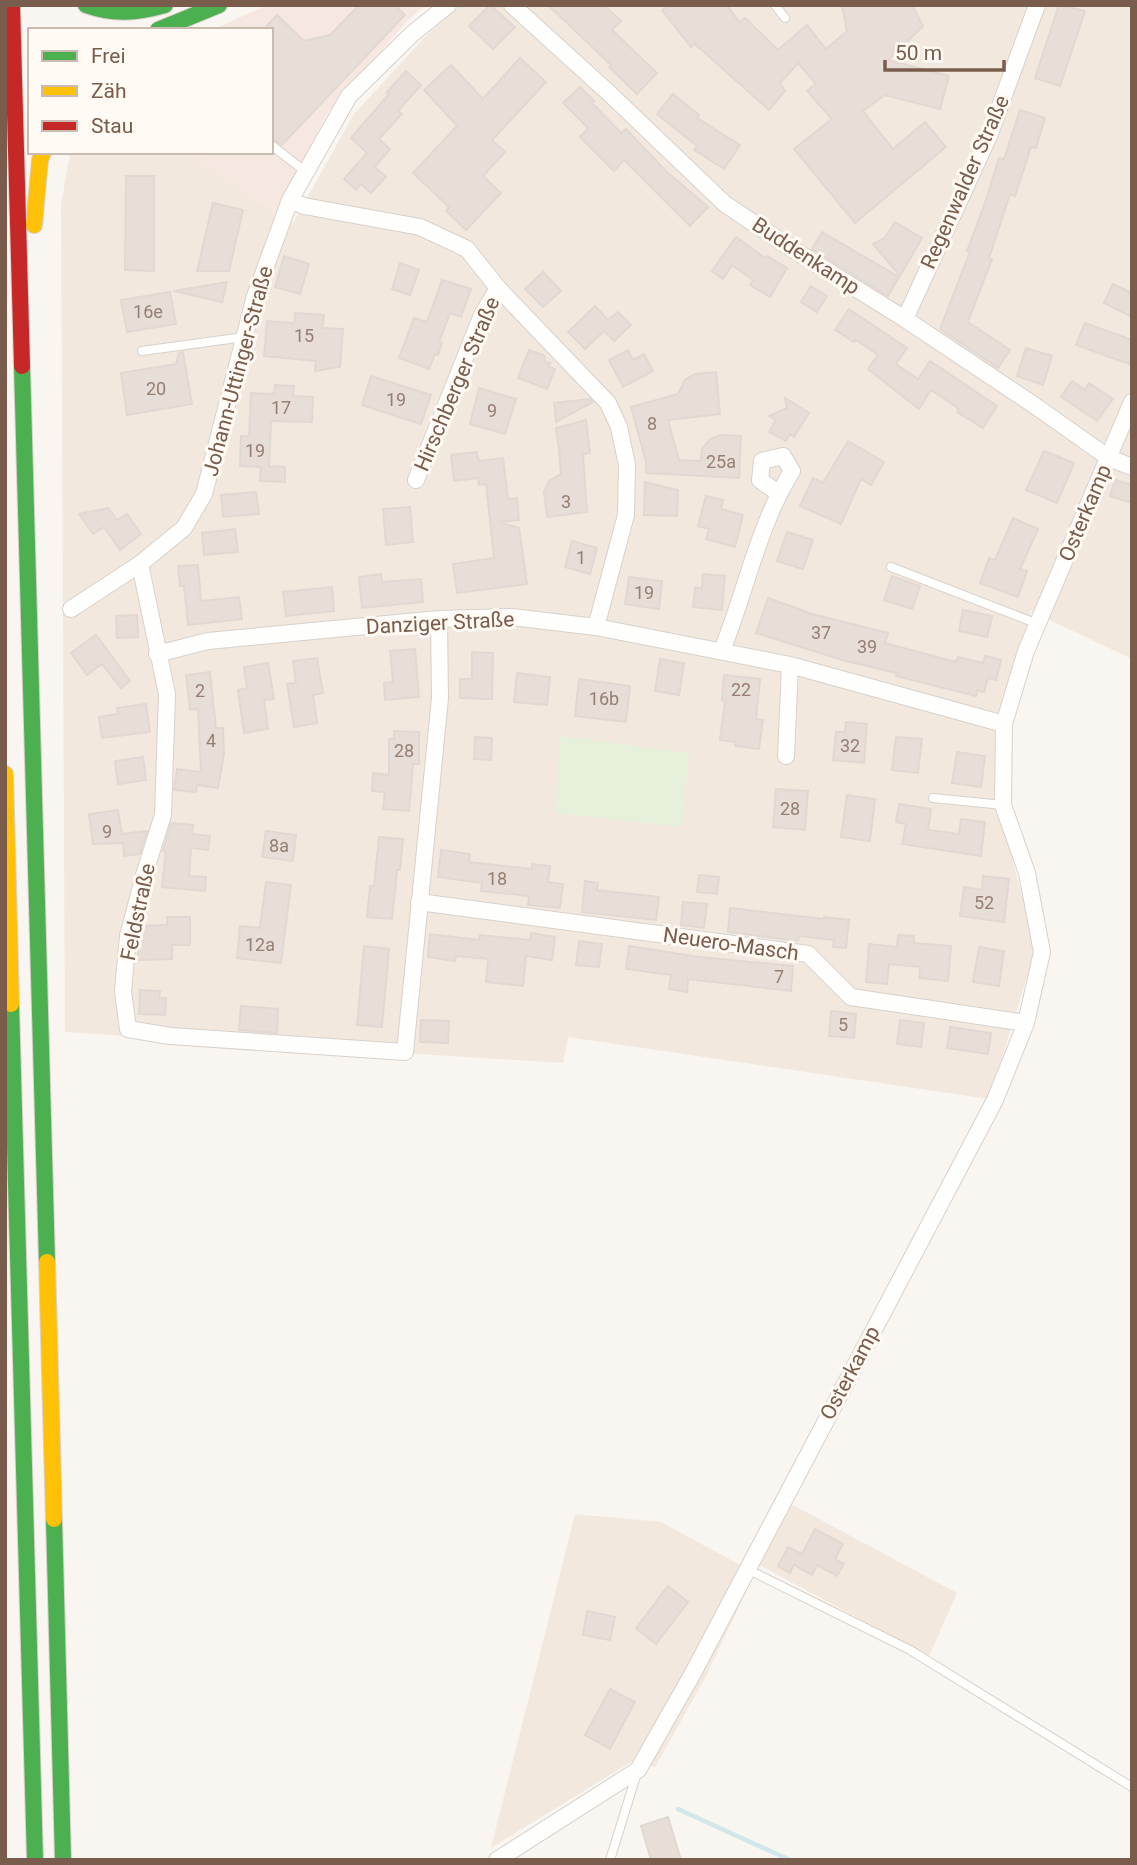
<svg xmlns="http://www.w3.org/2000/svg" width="1137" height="1865" font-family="Roboto,sans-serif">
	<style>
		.residential { fill: #f2e8de }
		.commercial { fill: #f6e8e1 }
		.green { fill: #e7f0db }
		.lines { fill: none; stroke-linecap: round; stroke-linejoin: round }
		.stream { stroke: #d0e8ea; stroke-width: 4.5 }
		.building { fill: #e6ded7; stroke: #e2d8d2; stroke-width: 2 }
		.lane-casing { stroke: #d7d1cb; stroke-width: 10 }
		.street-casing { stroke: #d7d1cb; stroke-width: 18 }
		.fast-casing { stroke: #dad1cc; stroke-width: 18 }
		.slow-casing { stroke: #dad1cc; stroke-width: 18 }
		.jam-casing { stroke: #dad1cc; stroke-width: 18 }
		.lane { stroke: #fefefd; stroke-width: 8 }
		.street { stroke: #fefefd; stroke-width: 16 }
		.fast { stroke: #4caf50; stroke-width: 16 }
		.slow { stroke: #ffc107; stroke-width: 16 }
		.jam { stroke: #c62828; stroke-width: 16 }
		.labels { text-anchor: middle; stroke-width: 6; stroke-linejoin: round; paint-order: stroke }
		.number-label { font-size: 18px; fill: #977e72 }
		.street-label { font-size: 21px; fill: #7a5c4d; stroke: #fffaf3 }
	</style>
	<rect width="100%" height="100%" fill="#f9f5f0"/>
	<path class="residential" d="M458,5H1132V659L1031,611L997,732L1000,814L1036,948L989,1099L568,1037L563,1063L65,1032L61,206L70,152H187L293,223L354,114L424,38Z
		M780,1498L957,1593L929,1656L759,1565L705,1678L655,1767L631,1762L491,1848L575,1514L661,1522L742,1566Z"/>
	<path class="commercial" d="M267,5H426L409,19L328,112L277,212L187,152H271V30H212Z"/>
	<path class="green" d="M560,736L689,753L682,827L555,813Z"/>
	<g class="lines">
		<path class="stream" d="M678,1809L790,1860"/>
	</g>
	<path class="building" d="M359,5H395L405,15L282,145L271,138V30H263L277,15L304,41L330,35Z
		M490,5L515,27L493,49L469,26Z
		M548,5H604L621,21L612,30L657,73L637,94L609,67L611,65Z
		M669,5H727L740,23L745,18L778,50L807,25L826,49L847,31L842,5H912L923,26L888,60L949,76L940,109L885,95L863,111L893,149L925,122L946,147L855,223L794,149L832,119L807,91L816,84L798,63L780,83L785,91L769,110L695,44L691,47L662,10Z
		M1059,5L1085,11L1060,86L1035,78Z
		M520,58L546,82L492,140L505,152L483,176L501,193L466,230L446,211L449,207L413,173L457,126L424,90L451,65L483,99Z
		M406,71L421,85L398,111L402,114L379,139L390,149L375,167L386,177L371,193L361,184L356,190L344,179L367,153L351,138L389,94L387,92Z
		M580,87L594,101L592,103L621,133L626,129L667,172L708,207L690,226L624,160L614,171L580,137L588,128L563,103Z
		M673,94L699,115L697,118L740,145L724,169L694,150L697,146L657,114Z
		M1020,110L1045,118L1036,148L1031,147L1015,196L1010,194L989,258L992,259L968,322L1010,350L998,368L940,329L970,252L967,251L985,203L999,158L1004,159Z
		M126,176H154V271L125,270Z
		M213,203L243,210L229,271H197Z
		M895,222L922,238L900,276L873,244L885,238Z
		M822,232L899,277L888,296L812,249Z
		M736,237L765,258L767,256L787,268L770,297L750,285L753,280L732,265L723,279L712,271Z
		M284,256L309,264L300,294L275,287Z
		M400,263L419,270L410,295L392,289Z
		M543,272L561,291L543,307L525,289Z
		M442,280L471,289L461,317L450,313L439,342L442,343L438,355L435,354L429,369L399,358L414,318L427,322Z
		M227,282L222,302L174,291Z
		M1113,284L1132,293V317L1104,303Z
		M811,286L827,296L817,312L801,302Z
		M170,292L176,324L127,332L121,300Z
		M595,306L608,320L618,312L631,325L614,341L604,331L585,349L568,332Z
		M849,309L907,348L896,364L918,379L930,361L997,406L983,428L957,412L959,409L931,390L919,409L868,369L878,355L856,340L854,342L835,330Z
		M295,313L324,315L322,328L343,329L340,367L315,371L316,361L264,356L267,321L294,323Z
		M1085,323L1132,340V358L1129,364L1076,345Z
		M1026,348L1052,356L1043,385L1017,376Z
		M529,350L545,356L544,361L550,363L549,367L555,369L547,389L518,378Z
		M628,350L633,360L644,354L653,371L623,387L609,360Z
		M183,352L192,404L127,415L121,373L176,364L179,353Z
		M716,372L720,414L668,420L679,460L701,461L702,449L710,439L721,435L741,436L739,478L646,473V462L631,407L678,394L685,380L695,374Z
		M371,376L431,395L421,424L362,405Z
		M1072,381L1085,390L1089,383L1113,399L1097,421L1061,397Z
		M275,385L294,386L293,396L313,397L312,422L271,421L269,466L285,467V482L260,481L261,467L240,466L241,436H249L251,393L274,394Z
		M479,388L516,399L505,434L470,424Z
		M785,398L809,413L794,437L790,434L786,441L769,432L776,420L769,416L787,408Z
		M590,399L593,402L556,422L554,403Z
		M586,420L590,453L583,454L587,512L547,517L544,492L549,481L561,474L559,451H562L559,450L556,428Z
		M848,441L884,462L871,485L861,479L841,524L800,506L813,478L823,483Z
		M1044,451L1074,463L1057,503L1026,490Z
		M477,452L479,461L503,458L508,499L517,498L519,520L498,522L519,528L527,584L457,593L453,564L494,558L486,484L479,485L478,478L454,481L451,455Z
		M1115,480L1132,485V503L1110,496Z
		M645,482L678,490L677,516L644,515Z
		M256,492L259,514L223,517L221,495Z
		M706,496L723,500L721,509L743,515L735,547L706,539L709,529L698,526Z
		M410,507L413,542L386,545L383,509Z
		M108,508L117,520L127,514L141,534L120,550L104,527L93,534L79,514Z
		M1013,518L1038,529L1020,569L1027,571L1018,597L980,583L989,558L995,560Z
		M235,529L238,552L204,555L202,533Z
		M787,532L813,540L803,569L777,561Z
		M572,541L597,548L590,574L565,567Z
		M198,565L201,601L239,597L242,619L188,625L184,586H180L178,566Z
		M381,574L382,582L421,579L423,602L362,608L359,577Z
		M703,574L725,576L722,610L693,607L695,588H702Z
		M892,576L920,586L912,609L884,600Z
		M629,577L662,581L659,609L625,604Z
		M332,587L334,611L286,616L283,592Z
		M768,598L812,614L888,633L885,643L956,662L958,657L983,663L985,656L1001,660L996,680L988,678L984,692L977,690L976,696L896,676V673L846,661L756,633Z
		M963,610L992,616L987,637L959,631Z
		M137,615L138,637L117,638L116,616Z
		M96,635L130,681L121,688L102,664L87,675L71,653Z
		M415,649L419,697L385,700L384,683L393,682L390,651Z
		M472,652L493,653L492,699L460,698V679H472Z
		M317,658L323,693L313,695L317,723L294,727L287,684L296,683L293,661Z
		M660,659L684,663L679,695L655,691Z
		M268,663L274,699L264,700L268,729L244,733L238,690L247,688L244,667Z
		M210,672L216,728H223L224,754L218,788L197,785L196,792L174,790L177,769L201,772L198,709L190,710L186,675Z
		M517,673L550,677L547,705L514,702Z
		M724,675L760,679L756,719L763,720L759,749L735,746L736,742L720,740L725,701L722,700Z
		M579,679L630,686L626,722L575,716Z
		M146,704L150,732L102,738L99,717L118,714L117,708Z
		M846,722L867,724L864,763L833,760L836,732H845Z
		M394,731L419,732V764H413L409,811L383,809L385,792L372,791L373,773L389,775V739H394Z
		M475,737L492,738L491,760L474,759Z
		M896,737L922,739L918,773L892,770Z
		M957,752L985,756L981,787L952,783Z
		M143,757L146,780L118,784L115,761Z
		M776,789L808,791L805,830L773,827Z
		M847,795L875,799L870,841L841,837Z
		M899,804L931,809L928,830L959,834L961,819L985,822L981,856L902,844L906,824L896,822Z
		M118,810L122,834L147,831L140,854L124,856L123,843L93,844L89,814Z
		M171,823L193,825L192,834L210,836L208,850L191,848L189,876L206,877L205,891L162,887L166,851H163Z
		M266,831L296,835L293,861L262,857Z
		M379,837L403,839L400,870H397L392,919L367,917L370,886H374Z
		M441,850L470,854L469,862L532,869V864L550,866L548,882L563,884L560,908L528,905L529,896L481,891L482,883L438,877Z
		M699,875L719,877L717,894L697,892Z
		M983,876L1009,879L1004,922L960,916L964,887L982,890Z
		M585,881L598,883L597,890L659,897L656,920L582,912Z
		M266,882L291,885L281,963L237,958L240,926L260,928Z
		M683,902L707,904L704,928L681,925Z
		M730,908L824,919V917L849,920L846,948L833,947L834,940L799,936L798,941L728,932Z
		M167,917H190V945H172V959L137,960L142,926L167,925Z
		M531,933L555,937L552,960L526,956L523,986L486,982L488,959L456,956L455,961L428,957L430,934L479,940L480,935L530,940Z
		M898,935L914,936V943L951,946L948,981L919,978L920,967L889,964L887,984L866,982L869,944L897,947Z
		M579,941L602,944L599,967L576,965Z
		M364,946L389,949L382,1027L357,1025Z
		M629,946L699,957L793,966L791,991L688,979L687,992L669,989L671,975L626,969Z
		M979,947L1004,951L999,986L973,982Z
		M140,990L160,991L159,998H166L165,1015L139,1014Z
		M241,1006L278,1009L277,1033L239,1030Z
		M831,1011L856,1014L854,1038L829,1036Z
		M421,1020L449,1021L448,1043L420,1042Z
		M900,1020L924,1023L921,1047L897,1044Z
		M950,1027L991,1033L988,1054L947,1048Z
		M815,1529L843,1544L835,1559L844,1564L837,1576L817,1565L812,1575L794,1565L790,1573L778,1566L788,1547L802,1554Z
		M668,1586L688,1602L656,1644L636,1628Z
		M587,1611L615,1617L610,1640L583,1635Z
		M610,1689L635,1702L610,1749L585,1735Z
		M668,1817L681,1860H651L641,1826Z"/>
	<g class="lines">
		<defs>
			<path id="lane" d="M775,5L785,18
				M271,145L306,172
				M142,351L244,337
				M891,567L1038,624
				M933,798L1003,805
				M747,1569L910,1650L1132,1787
				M610,1860L637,1773"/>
			<path id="street" d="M512,5L610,94L725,204L789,247L905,319L1031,403L1109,458L1132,467
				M290,200L304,206L420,227L467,249L498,288L608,403L619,427L627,465L626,515L596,627
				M905,319L989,136L1037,5
				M416,480L482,315L498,288
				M140,564L167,694L163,815L144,875L128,936L123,991L128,1029L170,1036L405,1052L440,698L439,619
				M71,609L140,564L184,528L204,494L255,296L290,200L349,96L412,34L448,5
				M722,650C746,591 758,526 792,471L783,456L762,461L760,480L778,493
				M157,654L208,641L439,619L512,617L596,627L790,665L1004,724
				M786,756L790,665
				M419,902L808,954L851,997L1026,1023
				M497,1860L638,1770L693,1673L995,1100L1026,1023L1042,952L1027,873L1003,805L1004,724L1026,651L1132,402"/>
			<path id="fast" d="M86,5C114,15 136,13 165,5
				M158,30L219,5
				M22,366L47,1262
				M11,1004L35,1860
				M54,1519L63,1860"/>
			<path id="slow" d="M34,225L40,160L43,152
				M5,774L11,1004
				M47,1262L54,1519"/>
			<path id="jam" d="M12,5L22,366"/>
		</defs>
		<use href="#lane" class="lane-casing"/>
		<use href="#street" class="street-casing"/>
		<use href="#fast" class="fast-casing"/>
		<use href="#slow" class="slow-casing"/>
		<use href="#jam" class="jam-casing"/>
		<use href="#lane" class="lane"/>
		<use href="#street" class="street"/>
		<use href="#fast" class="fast"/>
		<use href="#slow" class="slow"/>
		<use href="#jam" class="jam"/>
	</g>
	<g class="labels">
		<g class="number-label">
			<text x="148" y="318">16e</text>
			<text x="304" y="342">15</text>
			<text x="156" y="395">20</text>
			<text x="396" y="406">19</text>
			<text x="281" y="414">17</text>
			<text x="492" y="417">9</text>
			<text x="652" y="430">8</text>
			<text x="255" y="457">19</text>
			<text x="721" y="468">25a</text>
			<text x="566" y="508">3</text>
			<text x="581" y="564">1</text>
			<text x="644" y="599">19</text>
			<text x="821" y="639">37</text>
			<text x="867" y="653">39</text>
			<text x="741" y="696">22</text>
			<text x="200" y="697">2</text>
			<text x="604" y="705">16b</text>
			<text x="211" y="747">4</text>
			<text x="850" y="752">32</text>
			<text x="404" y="757">28</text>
			<text x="790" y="815">28</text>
			<text x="107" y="838">9</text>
			<text x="279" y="852">8a</text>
			<text x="497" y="885">18</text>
			<text x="984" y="909">52</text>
			<text x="260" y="951">12a</text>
			<text x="779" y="983">7</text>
			<text x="843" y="1031">5</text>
		</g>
		<g class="street-label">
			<text transform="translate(965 182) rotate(-66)" y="7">Regenwalder Straße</text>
			<text transform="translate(806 256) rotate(33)" y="7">Buddenkamp</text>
			<text transform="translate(238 371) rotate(-75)" y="7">Johann-Uttinger-Straße</text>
			<text transform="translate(457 384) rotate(-67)" y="7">Hirschberger Straße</text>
			<text transform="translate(1085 513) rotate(-67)" y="7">Osterkamp</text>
			<text transform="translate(440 623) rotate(-3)" y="7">Danziger Straße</text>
			<text transform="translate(138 912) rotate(-78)" y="7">Feldstraße</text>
			<text transform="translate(731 944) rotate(8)" y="7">Neuero-Masch</text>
			<text transform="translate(850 1373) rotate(-62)" y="7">Osterkamp</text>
		</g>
	</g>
	<rect width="1137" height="1865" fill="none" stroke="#7a5c4d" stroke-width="14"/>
	<rect x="28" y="28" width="245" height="126" fill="#fffaf3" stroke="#cabbb1" stroke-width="2"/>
	<rect x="42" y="51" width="35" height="10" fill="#4caf50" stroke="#cabbb1" stroke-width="2"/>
	<text x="91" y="63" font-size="21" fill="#7a5c4d">Frei</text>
	<rect x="42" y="86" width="35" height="10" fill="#ffc107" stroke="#cabbb1" stroke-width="2"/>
	<text x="91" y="98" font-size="21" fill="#7a5c4d">Zäh</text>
	<rect x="42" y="121" width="35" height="10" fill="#c62828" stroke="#cabbb1" stroke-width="2"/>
	<text x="91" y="133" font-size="21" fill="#7a5c4d">Stau</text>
	<path d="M885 60v10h119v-10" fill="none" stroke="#7a5c4d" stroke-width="3.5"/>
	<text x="895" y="60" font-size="21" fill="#7a5c4d" stroke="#fffaf3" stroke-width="5" paint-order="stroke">50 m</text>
</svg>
